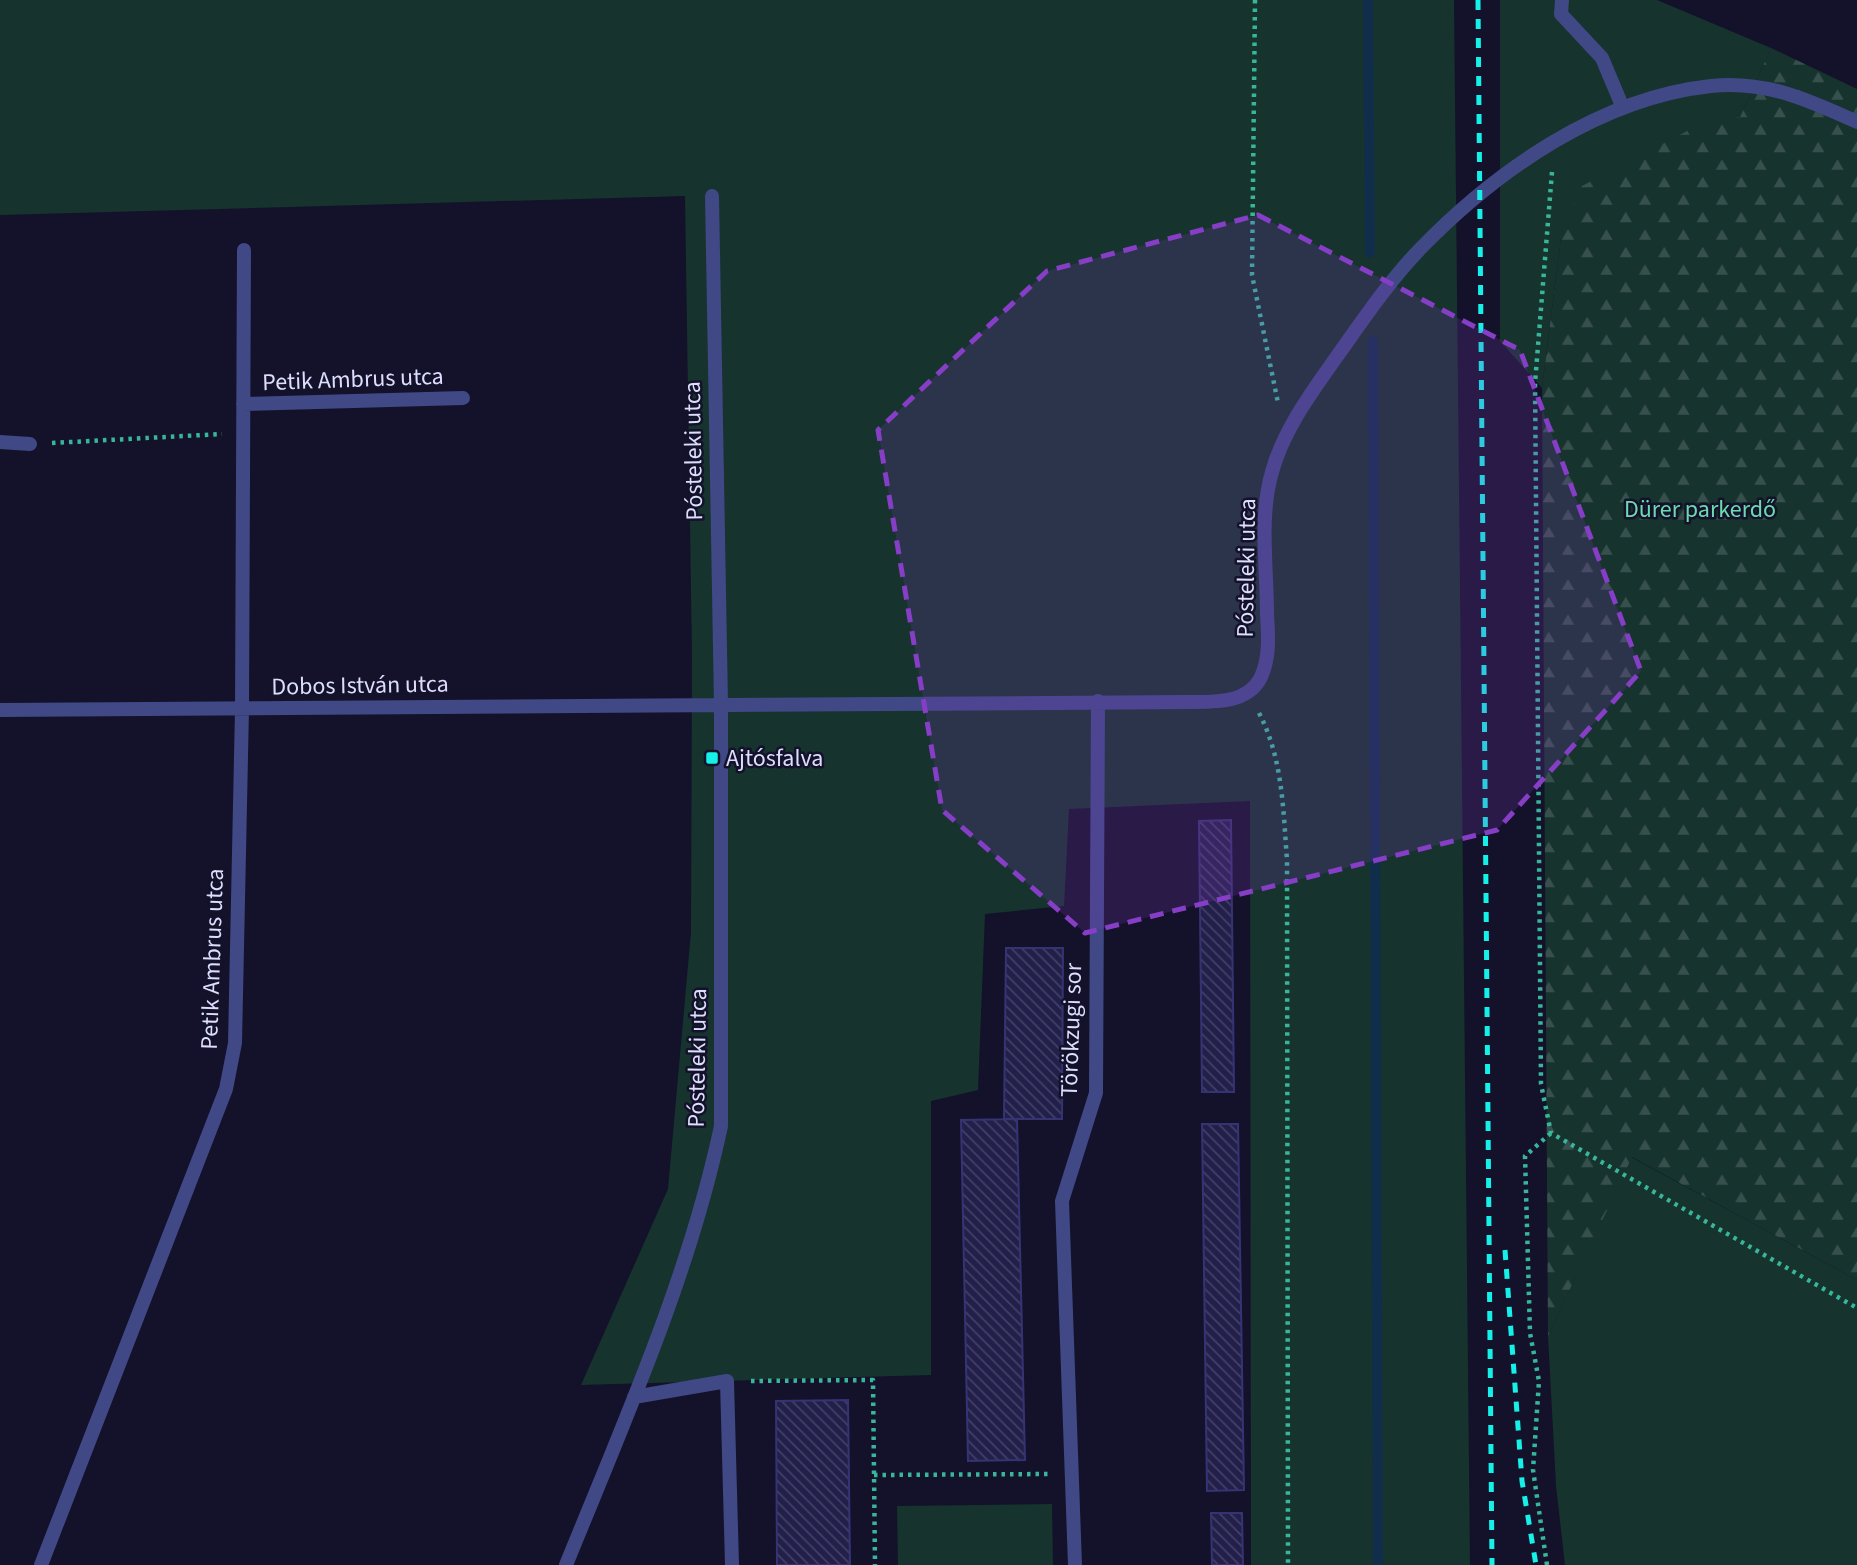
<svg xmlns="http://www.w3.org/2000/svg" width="1857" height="1565" font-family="'Source Sans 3',sans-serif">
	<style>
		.green { fill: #16332e }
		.forest { fill: url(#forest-firs) }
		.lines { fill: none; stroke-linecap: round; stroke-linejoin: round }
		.stream { stroke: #102e4b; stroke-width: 10 }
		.building { fill: url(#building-back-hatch); stroke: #363374; stroke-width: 2 }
		.path { stroke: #38b69c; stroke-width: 4.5; stroke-dasharray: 3.5 5; stroke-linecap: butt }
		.street { stroke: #404886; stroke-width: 14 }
		.rail { stroke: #15f1e8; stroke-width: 5; stroke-dasharray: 10 9; stroke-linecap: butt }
		.marked { fill: #853ec5; fill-opacity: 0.2; stroke: #853ec5; stroke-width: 5; stroke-dasharray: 14 9; stroke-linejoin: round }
		.poi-dot { fill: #15f1e8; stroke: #13122a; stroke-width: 2.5 }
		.labels { text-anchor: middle; stroke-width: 5; stroke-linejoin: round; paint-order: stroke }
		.street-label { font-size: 24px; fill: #dddefd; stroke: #13122a }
		.park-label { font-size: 24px; fill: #6cdaaf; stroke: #13122a }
		.poi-label { font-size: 24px; fill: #dddefd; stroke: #13122a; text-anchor: start }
	</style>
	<defs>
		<pattern id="forest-firs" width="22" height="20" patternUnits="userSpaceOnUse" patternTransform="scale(1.75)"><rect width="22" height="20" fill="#16332e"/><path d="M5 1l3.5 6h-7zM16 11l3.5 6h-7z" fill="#37504d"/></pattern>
		<pattern id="building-back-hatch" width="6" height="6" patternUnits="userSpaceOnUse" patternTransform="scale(1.75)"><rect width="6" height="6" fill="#22204a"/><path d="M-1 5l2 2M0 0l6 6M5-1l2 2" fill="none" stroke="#424065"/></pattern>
	</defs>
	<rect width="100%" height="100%" fill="#13122a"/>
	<path class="green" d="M0,0H1454L1470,1565H1251L1250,801L1069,809L1064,906L985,914L978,1090L931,1101V1375L581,1385L668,1189L691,932L692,656L685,196L0,215Z
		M1500,0H1657L1771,48L1740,117H1714L1561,238L1542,388L1500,341Z
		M1631,1157L1857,1280V1565H1565L1556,1486L1548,1336Z
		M1052,1504L1053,1565H898L897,1506Z"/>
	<path class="forest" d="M1771,48L1857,89V1280L1632,1157L1548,1336L1542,388L1561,238L1580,187L1714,117H1740Z"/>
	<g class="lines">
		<path class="stream" d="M1368,0L1370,253
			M1373,341L1378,1565"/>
	</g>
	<path class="building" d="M1231,820L1234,1092H1202L1199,821Z
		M1006,948H1063L1062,1119H1004Z
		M1017,1119L1025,1460L968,1461L961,1120Z
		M1202,1124H1238L1244,1490L1207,1491Z
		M848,1400L850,1565H777L776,1401Z
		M1211,1513H1242L1243,1565H1212Z"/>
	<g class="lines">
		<path class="path" d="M1255,0L1252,275L1278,403
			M1552,172L1535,383L1541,1084L1551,1133L1857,1308
			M52,443L222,434
			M1259,713C1283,759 1283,809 1287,860L1288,1565
			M751,1381L873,1380L875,1565
			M874,1475L1049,1474
			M1547,1565L1533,1470L1539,1381L1530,1333L1525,1156L1551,1133"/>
		<path class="street" d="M1562,0L1561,14L1602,58L1623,108
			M243,404L463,398
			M0,442L30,444
			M0,710L1187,702C1216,702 1252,704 1263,672C1270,653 1268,633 1267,614C1267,568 1259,516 1272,472C1284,428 1314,389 1340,352C1365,317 1390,280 1421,248C1497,170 1600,98 1711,86C1765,80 1809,100 1857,122
			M634,1397L727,1381L732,1565
			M41,1565L226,1089L235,1043L242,709L244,250
			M566,1565C624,1422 689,1277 721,1126V705L712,196
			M1075,1565L1062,1201L1096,1093L1098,701"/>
		<path class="rail" d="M1478,0L1492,1565
			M1505,1250L1522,1481L1536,1565"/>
	</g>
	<path class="marked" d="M1258,215L1520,350L1641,671L1497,830L1085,933L942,810L878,430L1047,271Z"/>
	<rect class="poi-dot" x="705" y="751" width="14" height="14" rx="3.5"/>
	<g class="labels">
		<g class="street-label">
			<text transform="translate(353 379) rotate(-2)" y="8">Petik Ambrus utca</text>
			<text transform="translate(693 451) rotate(-91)" y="8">Pósteleki utca</text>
			<text transform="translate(1246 568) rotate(-89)" y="8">Pósteleki utca</text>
			<text transform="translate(360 685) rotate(-1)" y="8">Dobos István utca</text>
			<text transform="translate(212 959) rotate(-88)" y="8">Petik Ambrus utca</text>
			<text transform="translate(1071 1030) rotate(-88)" y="8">Törökzugi sor</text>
			<text transform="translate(697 1058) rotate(-89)" y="8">Pósteleki utca</text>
		</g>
		<g class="park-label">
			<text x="1700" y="517">Dürer parkerdő</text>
		</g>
		<g class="poi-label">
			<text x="726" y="766">Ajtósfalva</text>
		</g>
	</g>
</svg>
